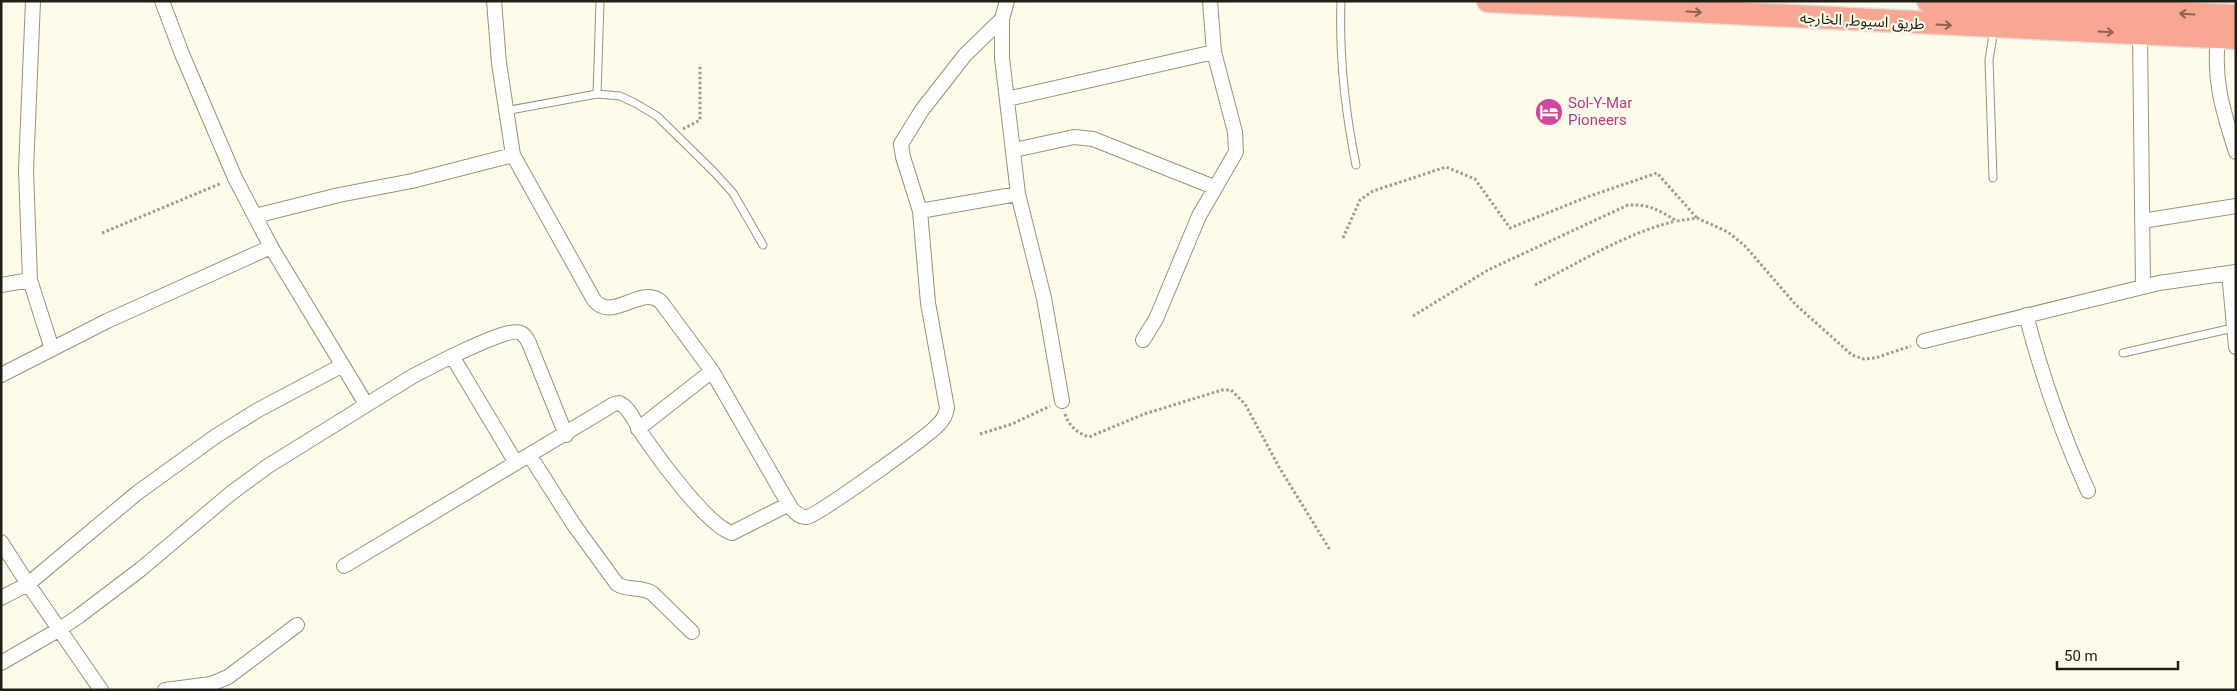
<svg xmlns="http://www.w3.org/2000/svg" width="2237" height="691" font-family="Roboto,'Noto Sans Arabic',sans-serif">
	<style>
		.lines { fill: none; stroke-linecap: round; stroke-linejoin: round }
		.service-casing { stroke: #98937a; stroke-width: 9 }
		.minor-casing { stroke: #98937a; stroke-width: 16 }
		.trunk-casing { stroke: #e0e0de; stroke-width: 25 }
		.path { stroke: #9f9c8e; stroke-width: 3; stroke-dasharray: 2.5 2.5; stroke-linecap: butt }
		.service { stroke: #fff; stroke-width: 7 }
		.minor { stroke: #fff; stroke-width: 14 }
		.trunk { stroke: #f8a793; stroke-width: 22 }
		.oneway { stroke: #8c6354 }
		.labels { text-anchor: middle; stroke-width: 4.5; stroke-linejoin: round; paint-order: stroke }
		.street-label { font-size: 15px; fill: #211f15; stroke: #fefbea }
		.hotel-label { font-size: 15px; fill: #b23c85; stroke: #fefbea; text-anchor: start }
	</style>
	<rect width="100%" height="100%" fill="#fefbea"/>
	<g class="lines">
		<defs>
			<path id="service" d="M1341,1C1339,57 1345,111 1356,165
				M597,94L600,2
				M505,111L597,94L620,96L635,103L657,116L714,172L733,193L763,245
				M1993,178L1989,60L1994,29
				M2123,353L2233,328"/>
			<path id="minor" d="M33,1L26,170L30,280L52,349
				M162,1L182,54L235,178L271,247L366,404
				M494,1L499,63L513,155L594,300C613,323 641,284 661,302L712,371L791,508C795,512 800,518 807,517C818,515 927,437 938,425C943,420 946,415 947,408L928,303L920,211L903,157L901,144L922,110L965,55L1002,19
				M1007,1L1002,19V58L1018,194L1044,298L1062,401
				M1210,1L1214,52
				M2140,34L2143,287
				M2218,37C2213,81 2223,111 2236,152
				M1007,99L1214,52L1235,132L1236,152L1199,216L1156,319L1143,340
				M1014,150L1074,137L1093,139L1214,187
				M920,211L1018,194
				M255,216L339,195L412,181L513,155
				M2142,221L2236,206
				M2229,273L2236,347
				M1,285L30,280
				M2026,315C2042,376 2062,434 2088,491
				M1924,341L2159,283L2236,272
				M452,356C464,351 511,327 521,333C525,335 527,339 529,343L566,435
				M1,375L107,321L271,247
				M638,429L712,371
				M530,456L574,525L617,584C627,591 641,586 652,593L692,632
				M1,542L28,584L101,690
				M344,566L614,404L619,403C630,407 637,427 644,437C659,459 708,526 732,533L789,504
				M1,598L28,584L137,493L216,436L258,410L341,366
				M1,663L60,629L79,616L141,569L230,494L268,466L413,376L452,356L516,463
				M165,690L211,684L228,677L297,625"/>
			<path id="trunk" d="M1488,1L2236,38
				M1928,1L2236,16"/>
		</defs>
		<use href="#service" class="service-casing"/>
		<use href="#minor" class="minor-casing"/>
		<use href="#trunk" class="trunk-casing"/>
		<path class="path" d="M683,129L700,120V64
			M102,233L222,183
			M1343,238L1360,200L1373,191L1446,167L1475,179L1510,228L1587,197L1657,173L1697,218
			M1535,285C1580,262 1626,233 1676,221
			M1413,316L1488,270L1628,205C1650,204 1658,210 1677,221L1697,218L1728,232L1745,246L1796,305L1852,355L1864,359L1875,358L1911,346
			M1065,414C1069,426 1077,433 1089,437L1144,414L1222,390H1231L1245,404L1279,467L1330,550
			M980,434L1012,424L1050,406"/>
		<use href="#service" class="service"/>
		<use href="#minor" class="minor"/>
		<use href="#trunk" class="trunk"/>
	</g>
	<defs><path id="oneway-shaft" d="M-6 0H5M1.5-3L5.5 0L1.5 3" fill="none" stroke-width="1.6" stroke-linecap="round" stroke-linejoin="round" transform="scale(1.25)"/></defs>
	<g class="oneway">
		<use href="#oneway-shaft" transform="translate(1694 12) rotate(3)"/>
		<use href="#oneway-shaft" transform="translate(2187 14) rotate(-177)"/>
		<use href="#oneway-shaft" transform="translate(1944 25) rotate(3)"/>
		<use href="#oneway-shaft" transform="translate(2106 32) rotate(3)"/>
	</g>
	<defs>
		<symbol id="hotel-disc" viewBox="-11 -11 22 22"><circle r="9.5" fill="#d1479c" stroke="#fefbea"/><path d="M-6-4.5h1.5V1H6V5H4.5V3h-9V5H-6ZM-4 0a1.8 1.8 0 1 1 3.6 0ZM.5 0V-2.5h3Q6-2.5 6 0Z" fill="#fff"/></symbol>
	</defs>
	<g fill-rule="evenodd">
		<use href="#hotel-disc" x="1533" y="96" width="32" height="32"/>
	</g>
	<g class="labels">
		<g class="street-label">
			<text transform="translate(1862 21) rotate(3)" y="5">طريق اسيوط, الخارجه</text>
		</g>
		<g class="hotel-label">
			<text x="1568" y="108">Sol-Y-Mar<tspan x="1568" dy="17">Pioneers</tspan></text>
		</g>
	</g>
	<rect width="2237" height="691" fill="none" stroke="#211f15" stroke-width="5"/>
	<path d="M2057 661v8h121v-8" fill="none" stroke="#211f15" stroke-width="2.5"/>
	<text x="2064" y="661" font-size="15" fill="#211f15" stroke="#fefbea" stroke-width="4" paint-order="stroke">50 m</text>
</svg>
